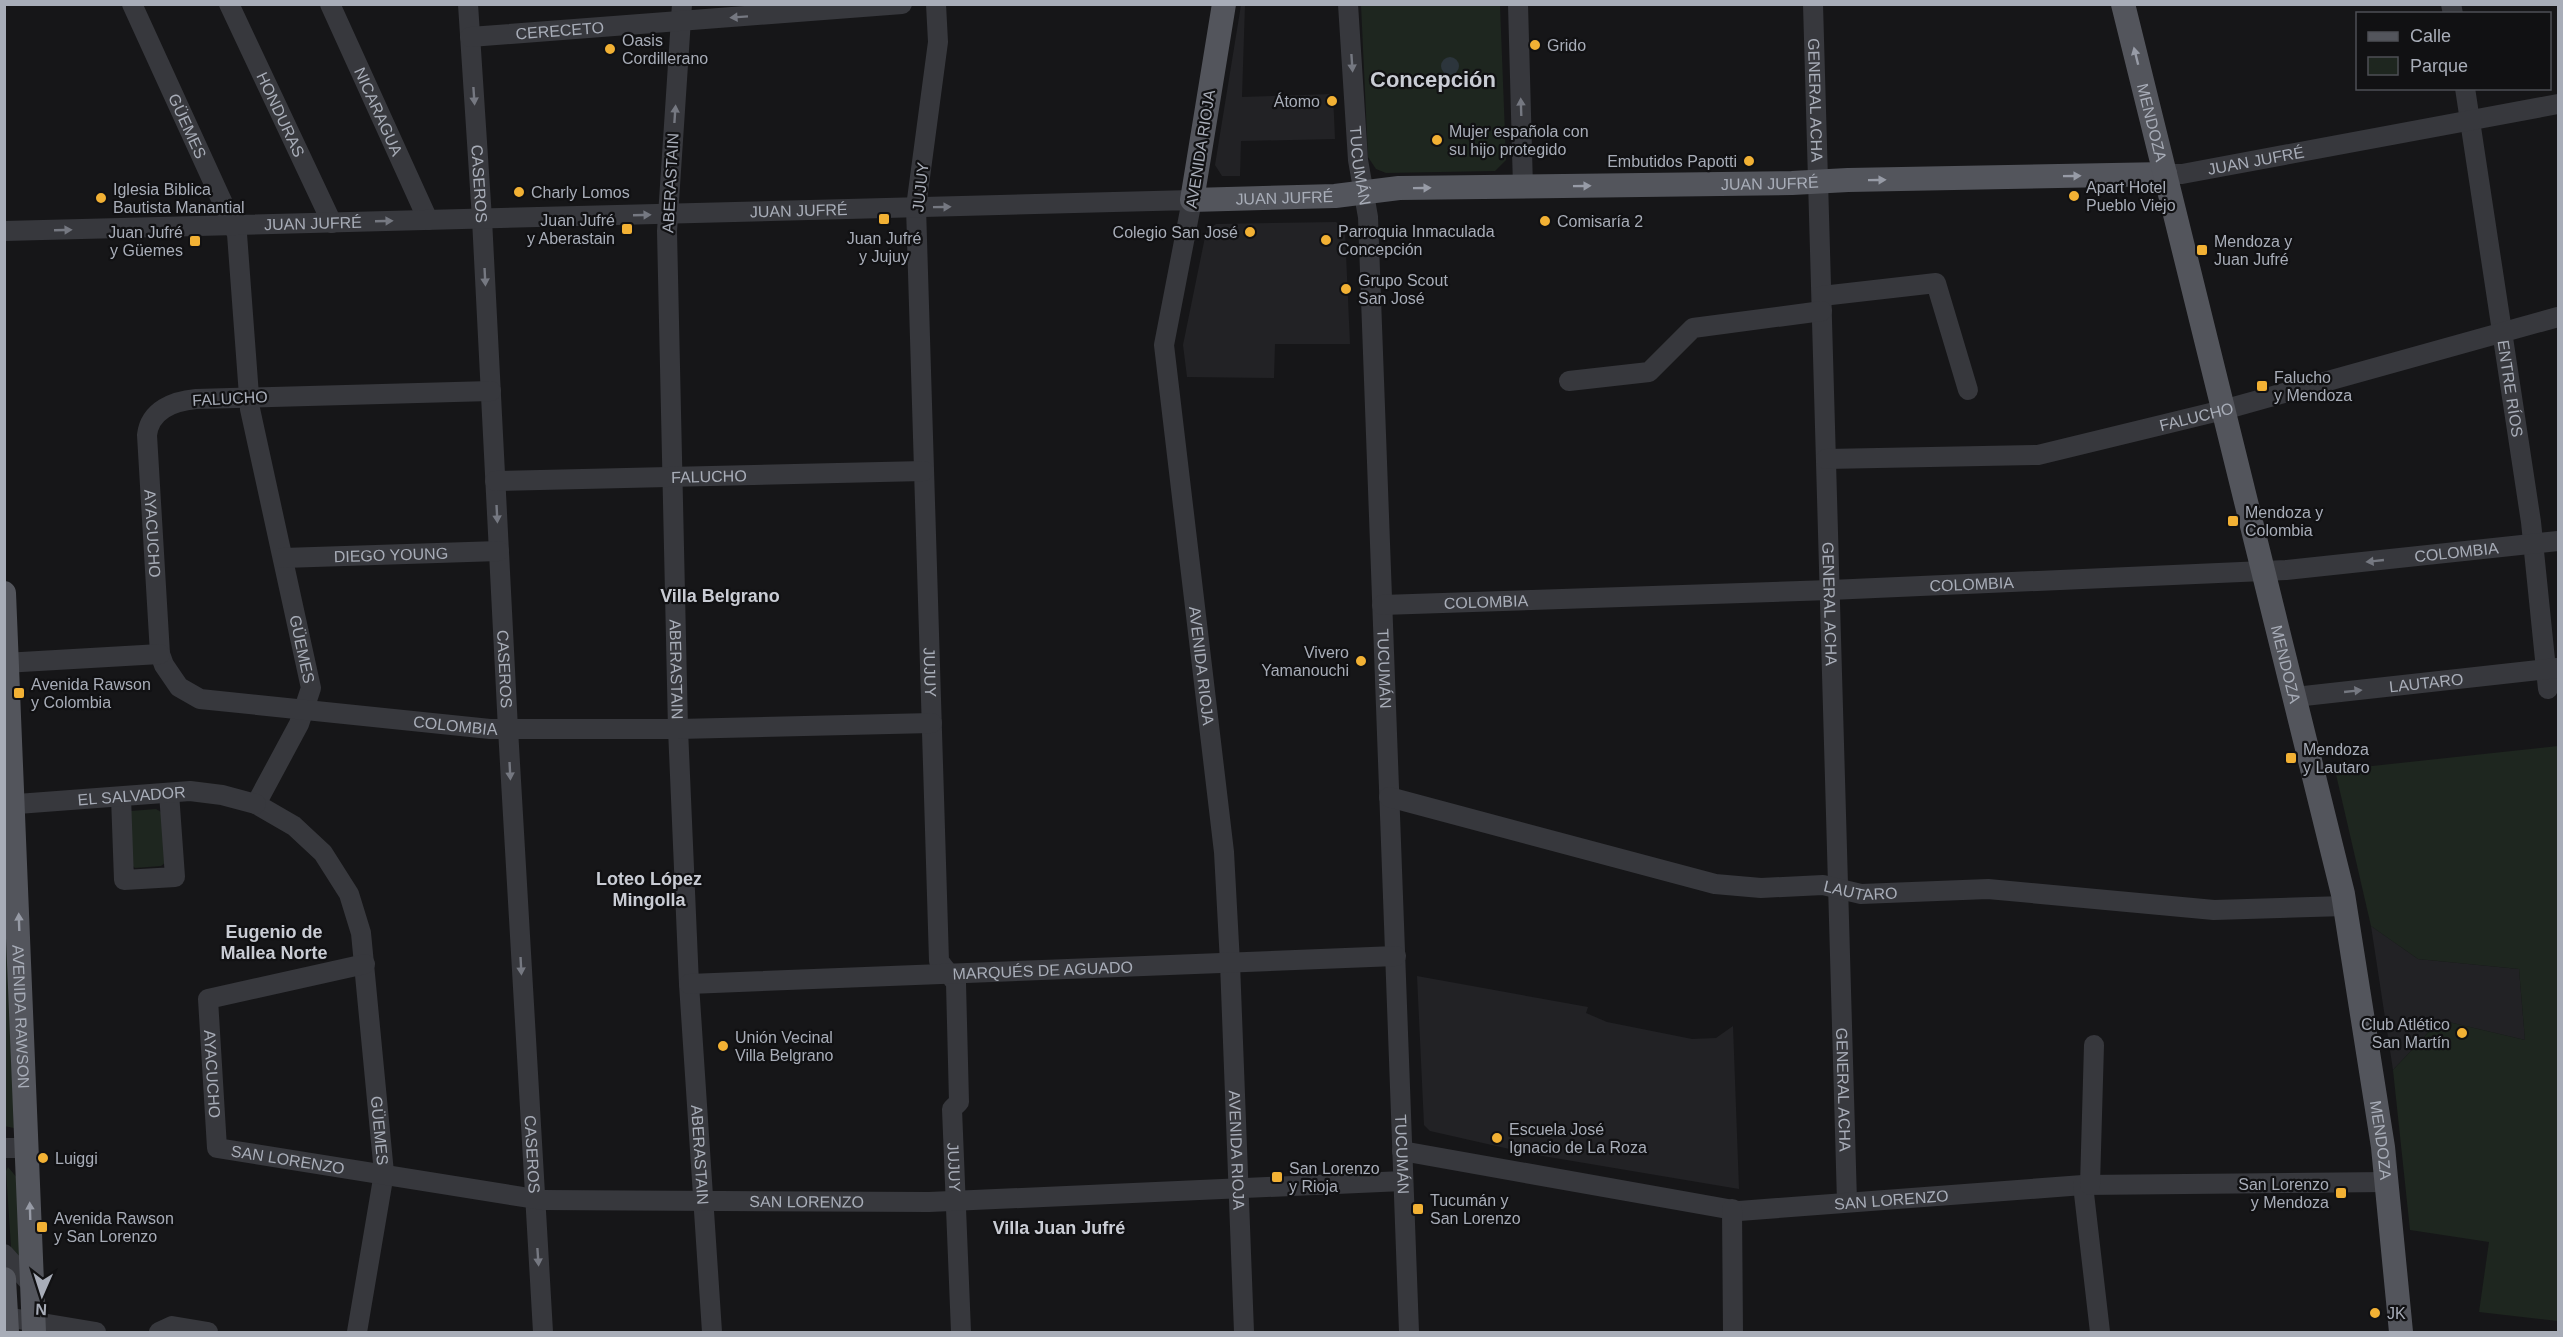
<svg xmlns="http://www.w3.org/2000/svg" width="2563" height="1337" font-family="Helvetica,sans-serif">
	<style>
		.built { fill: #222225 }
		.green { fill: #1e261f }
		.water { fill: #2c353c }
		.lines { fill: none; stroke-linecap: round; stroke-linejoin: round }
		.minor { stroke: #37383d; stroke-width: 20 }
		.major { stroke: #53555c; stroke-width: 24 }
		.oneway { fill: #757881 }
		.oneway2 { fill: #979ba6 }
		.poi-dot { fill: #f2b134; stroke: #111113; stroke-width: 2 }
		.labels { text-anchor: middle; stroke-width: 4.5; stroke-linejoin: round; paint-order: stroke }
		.street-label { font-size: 16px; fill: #a8adb8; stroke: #111113 }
		.poi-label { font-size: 16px; fill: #a8adb8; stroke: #111113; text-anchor: start }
		.neighbourhood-label { font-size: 18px; font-weight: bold; fill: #c9ccd4; stroke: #111113 }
		.district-label { font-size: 22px; font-weight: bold; fill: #c9ccd4; stroke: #111113 }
	</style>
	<rect width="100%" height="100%" fill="#161618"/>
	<path class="built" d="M1241,5H1245L1242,97L1333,94L1335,139L1241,141L1240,176H1222L1215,165Z
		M1336,222L1345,231L1350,344H1275L1274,378L1187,377L1183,345L1206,232L1216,224Z
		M2371,926L2418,959L2519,969L2525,1040L2440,1020L2393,1070Z
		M1417,976L1588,1007L1586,1013L1607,1022L1692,1039L1716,1038L1733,1026L1739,1189L1531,1154L1430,1131L1424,1125Z"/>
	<path class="green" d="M1361,5H1500L1506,160L1495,171L1386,173L1376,169L1368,157Z
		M2558,746V1321L2479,1312L2489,1242L2410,1230L2393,1070L2440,1020L2525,1040L2519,969L2418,959L2371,926L2335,770Z
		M156,809L161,812L165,863L161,866L135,868L131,864V811Z
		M4,818L14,1128L4,1126Z
		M8,1167L18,1179L24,1262L11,1247L6,1171Z"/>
	<path class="water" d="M1441 66a9 9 0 1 1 18 0a9 9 0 1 1-18 0Z"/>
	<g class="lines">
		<g class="minor">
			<path id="s1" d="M132,4L237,234L250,409L311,688L299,724L256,804L294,826L323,853L349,894L361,933L384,1173L357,1332"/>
			<path id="s2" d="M229,4L332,223"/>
			<path id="s3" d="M330,4L428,220"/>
			<path id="s4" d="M468,4L482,219L508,729L543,1332"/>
			<path id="s5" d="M682,4L667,231L678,729L689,984L712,1332"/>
			<path id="s6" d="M936,4L938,42L916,207L939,961L956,983L959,1102L952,1109L961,1332"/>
			<path id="s7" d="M1348,4L1358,160L1368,217L1409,1332"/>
			<path d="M1518,4L1523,187"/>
			<path id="s8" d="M1813,4L1847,1202"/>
			<path d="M2451,4L2453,14"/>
			<path id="s9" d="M470,37L902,4"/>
			<path id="s10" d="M2465,88L2531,522L2548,689"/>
			<path id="s11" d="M2165,174H2182L2558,104"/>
			<path id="s12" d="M4,231L1192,200L1164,345L1224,852L1230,963L1244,1332"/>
			<path d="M1822,296L1936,283L1968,390"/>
			<path d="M1569,381L1649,372L1693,328L1822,311"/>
			<path id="s13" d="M491,391L196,399C174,401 150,410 147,435L160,654L164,665L179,687L200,699L490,729H678L932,723"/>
			<path id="s14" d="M1826,459L2038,455L2223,410L2558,317"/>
			<path id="s15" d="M495,481L924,471"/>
			<path id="s16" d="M283,558L499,551"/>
			<path id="s17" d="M1382,605L1830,590L2286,570L2558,541"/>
			<path d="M4,663L160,654"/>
			<path id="s18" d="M2295,697L2557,668"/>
			<path d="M121,797L124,880L175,877L169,793"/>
			<path id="s19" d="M1389,797L1715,884L1761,888L1823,885L1861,894L1988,889L2214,910L2345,906"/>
			<path id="s20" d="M4,805L190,791L222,795L256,804"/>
			<path id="s21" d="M365,964L208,999L217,1148L542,1200L929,1202L1403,1181"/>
			<path id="s22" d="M689,984L1396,956"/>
			<path d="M4,1148H28"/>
			<path id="s23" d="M1402,1151L1739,1211L2083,1185L2387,1182"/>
			<path d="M2083,1185L2100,1332"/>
			<path d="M2090,1185L2094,1045"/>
			<path d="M1732,1209L1733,1332"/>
			<path d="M4,1254L32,1285"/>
			<path d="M6,1317L96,1332"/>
			<path d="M159,1332L172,1326L208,1332"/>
		</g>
		<g class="major">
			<path id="s24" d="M1224,4L1192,200L1335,196L1399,188L1792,183L1848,180L2165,174"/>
			<path id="s25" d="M2123,4L2343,894L2383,1147L2401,1332"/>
			<path id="s26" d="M4,593L34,1332"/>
			<path d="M4,1279L7,1332"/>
		</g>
	</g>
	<defs><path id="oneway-solid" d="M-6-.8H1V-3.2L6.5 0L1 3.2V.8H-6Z" transform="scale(1.5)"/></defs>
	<g class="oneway">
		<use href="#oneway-solid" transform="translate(739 17) rotate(176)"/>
		<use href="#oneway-solid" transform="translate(1352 63) rotate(86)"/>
		<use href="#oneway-solid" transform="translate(474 96) rotate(86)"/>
		<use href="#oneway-solid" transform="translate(1521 107) rotate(-92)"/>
		<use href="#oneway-solid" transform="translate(675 114) rotate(-86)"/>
		<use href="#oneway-solid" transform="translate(942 207) rotate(-1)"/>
		<use href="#oneway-solid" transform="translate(642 215) rotate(-2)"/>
		<use href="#oneway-solid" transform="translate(384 221) rotate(-2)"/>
		<use href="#oneway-solid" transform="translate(63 230) rotate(-2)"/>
		<use href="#oneway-solid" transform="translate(485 277) rotate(87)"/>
		<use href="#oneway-solid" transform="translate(497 514) rotate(87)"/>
		<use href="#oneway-solid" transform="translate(2375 561) rotate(174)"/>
		<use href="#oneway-solid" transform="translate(2353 691) rotate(-6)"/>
		<use href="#oneway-solid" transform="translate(510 771) rotate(87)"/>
		<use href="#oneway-solid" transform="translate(521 966) rotate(87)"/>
		<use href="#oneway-solid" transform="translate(538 1257) rotate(86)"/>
	</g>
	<g class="oneway2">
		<use href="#oneway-solid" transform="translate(2136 56) rotate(-104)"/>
		<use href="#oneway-solid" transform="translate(2072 176) rotate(-1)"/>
		<use href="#oneway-solid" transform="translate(1877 180) rotate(-1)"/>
		<use href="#oneway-solid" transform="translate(1582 186) rotate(-1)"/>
		<use href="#oneway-solid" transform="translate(1422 188) rotate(-1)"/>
		<use href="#oneway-solid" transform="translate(19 922) rotate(-92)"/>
		<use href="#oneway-solid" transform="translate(30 1211) rotate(-92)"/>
	</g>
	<g class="poi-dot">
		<circle cx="1535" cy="45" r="6"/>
		<circle cx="610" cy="49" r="6"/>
		<circle cx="1332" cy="101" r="6"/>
		<circle cx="1437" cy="140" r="6"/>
		<circle cx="1749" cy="161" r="6"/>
		<circle cx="519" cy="192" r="6"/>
		<circle cx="2074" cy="196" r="6"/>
		<circle cx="101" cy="198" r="6"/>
		<rect x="878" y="213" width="12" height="12" rx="3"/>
		<circle cx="1545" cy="221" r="6"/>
		<rect x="621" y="223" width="12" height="12" rx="3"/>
		<circle cx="1250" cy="232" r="6"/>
		<circle cx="1326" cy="240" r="6"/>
		<rect x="189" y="235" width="12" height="12" rx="3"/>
		<rect x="2196" y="244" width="12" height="12" rx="3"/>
		<circle cx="1346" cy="289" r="6"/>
		<rect x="2256" y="380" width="12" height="12" rx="3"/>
		<rect x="2227" y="515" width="12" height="12" rx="3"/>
		<circle cx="1361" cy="661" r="6"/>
		<rect x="13" y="687" width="12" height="12" rx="3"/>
		<rect x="2285" y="752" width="12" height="12" rx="3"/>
		<circle cx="2462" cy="1033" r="6"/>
		<circle cx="723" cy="1046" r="6"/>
		<circle cx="1497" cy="1138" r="6"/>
		<circle cx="43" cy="1158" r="6"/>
		<rect x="1271" y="1171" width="12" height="12" rx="3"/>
		<rect x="2335" y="1187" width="12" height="12" rx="3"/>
		<rect x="1412" y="1203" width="12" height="12" rx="3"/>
		<rect x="36" y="1221" width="12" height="12" rx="3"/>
		<circle cx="2375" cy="1313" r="6"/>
	</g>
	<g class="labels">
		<g class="street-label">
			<text dy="6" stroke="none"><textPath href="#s9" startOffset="90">CERECETO</textPath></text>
			<text dy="6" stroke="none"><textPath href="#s8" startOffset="96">GENERAL ACHA</textPath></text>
			<text dy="6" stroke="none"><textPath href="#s3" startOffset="118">NICARAGUA</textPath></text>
			<text dy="6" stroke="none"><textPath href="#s2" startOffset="122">HONDURAS</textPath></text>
			<text dy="6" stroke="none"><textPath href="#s25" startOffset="122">MENDOZA</textPath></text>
			<text dy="6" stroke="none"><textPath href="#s1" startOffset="134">GÜEMES</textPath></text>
			<text transform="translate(1200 149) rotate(-81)" y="6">AVENIDA RIOJA</text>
			<text dy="6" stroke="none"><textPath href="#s11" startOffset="92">JUAN JUFRÉ</textPath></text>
			<text dy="6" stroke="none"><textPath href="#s7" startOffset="162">TUCUMÁN</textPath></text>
			<text dy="6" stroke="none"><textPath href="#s4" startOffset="180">CASEROS</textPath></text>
			<text transform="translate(670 183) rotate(-87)" y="6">ABERASTAIN</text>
			<text dy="6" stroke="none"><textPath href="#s24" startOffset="777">JUAN JUFRÉ</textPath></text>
			<text transform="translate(920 187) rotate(-84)" y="6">JUJUY</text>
			<text dy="6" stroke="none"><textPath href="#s24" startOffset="291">JUAN JUFRÉ</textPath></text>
			<text dy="6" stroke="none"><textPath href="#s12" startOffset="795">JUAN JUFRÉ</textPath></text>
			<text dy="6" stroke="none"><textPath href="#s12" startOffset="309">JUAN JUFRÉ</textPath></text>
			<text dy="6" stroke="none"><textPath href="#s10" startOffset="304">ENTRE RÍOS</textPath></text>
			<text transform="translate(230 398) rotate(-3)" y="6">FALUCHO</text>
			<text dy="6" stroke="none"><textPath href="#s14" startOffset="375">FALUCHO</textPath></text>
			<text dy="6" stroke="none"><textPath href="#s15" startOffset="214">FALUCHO</textPath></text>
			<text dy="6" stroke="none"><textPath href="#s13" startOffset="460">AYACUCHO</textPath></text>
			<text dy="6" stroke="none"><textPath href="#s17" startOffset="1076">COLOMBIA</textPath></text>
			<text dy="6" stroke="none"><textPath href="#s16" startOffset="108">DIEGO YOUNG</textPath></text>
			<text dy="6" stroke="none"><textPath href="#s17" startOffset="590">COLOMBIA</textPath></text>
			<text dy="6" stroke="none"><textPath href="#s17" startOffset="104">COLOMBIA</textPath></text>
			<text dy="6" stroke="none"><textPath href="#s8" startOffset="600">GENERAL ACHA</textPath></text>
			<text dy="6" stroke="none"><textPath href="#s1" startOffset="674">GÜEMES</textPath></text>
			<text dy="6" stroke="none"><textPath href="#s25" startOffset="680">MENDOZA</textPath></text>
			<text dy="6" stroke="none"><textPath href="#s12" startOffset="1659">AVENIDA RIOJA</textPath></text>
			<text dy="6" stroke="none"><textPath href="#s7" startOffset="666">TUCUMÁN</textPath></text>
			<text dy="6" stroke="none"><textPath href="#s4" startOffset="666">CASEROS</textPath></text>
			<text dy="6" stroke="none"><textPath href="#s5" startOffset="666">ABERASTAIN</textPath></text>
			<text dy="6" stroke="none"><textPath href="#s6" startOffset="670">JUJUY</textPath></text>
			<text dy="6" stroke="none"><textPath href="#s18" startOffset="132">LAUTARO</textPath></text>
			<text dy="6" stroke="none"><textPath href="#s13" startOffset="900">COLOMBIA</textPath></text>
			<text dy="6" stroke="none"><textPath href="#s20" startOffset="128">EL SALVADOR</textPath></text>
			<text dy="6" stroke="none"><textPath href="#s19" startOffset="484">LAUTARO</textPath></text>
			<text dy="6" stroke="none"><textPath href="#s22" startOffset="354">MARQUÉS DE AGUADO</textPath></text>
			<text dy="6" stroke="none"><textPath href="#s26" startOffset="424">AVENIDA RAWSON</textPath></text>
			<text dy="6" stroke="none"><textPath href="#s21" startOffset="236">AYACUCHO</textPath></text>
			<text dy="6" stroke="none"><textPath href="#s8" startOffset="1086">GENERAL ACHA</textPath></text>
			<text dy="6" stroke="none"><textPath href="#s1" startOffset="1214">GÜEMES</textPath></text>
			<text dy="6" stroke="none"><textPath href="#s25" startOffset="1166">MENDOZA</textPath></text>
			<text dy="6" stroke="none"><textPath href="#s12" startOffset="2145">AVENIDA RIOJA</textPath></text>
			<text dy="6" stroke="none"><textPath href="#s4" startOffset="1152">CASEROS</textPath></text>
			<text dy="6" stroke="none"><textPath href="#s5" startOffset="1152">ABERASTAIN</textPath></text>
			<text dy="6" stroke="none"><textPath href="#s7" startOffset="1152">TUCUMÁN</textPath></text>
			<text dy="6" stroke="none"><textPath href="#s21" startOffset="382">SAN LORENZO</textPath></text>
			<text dy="6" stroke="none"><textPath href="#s6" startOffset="1174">JUJUY</textPath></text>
			<text dy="6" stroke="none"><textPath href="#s23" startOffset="495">SAN LORENZO</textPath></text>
			<text dy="6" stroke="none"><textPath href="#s21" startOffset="904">SAN LORENZO</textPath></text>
		</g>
		<g class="poi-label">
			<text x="622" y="46">Oasis<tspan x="622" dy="18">Cordillerano</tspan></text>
			<text x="1547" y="51">Grido</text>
			<text x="1320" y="107" text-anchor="end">Átomo</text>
			<text x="1449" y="137">Mujer española con<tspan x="1449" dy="18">su hijo protegido</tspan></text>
			<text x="1737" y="167" text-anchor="end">Embutidos Papotti</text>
			<text x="2086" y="193">Apart Hotel<tspan x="2086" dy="18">Pueblo Viejo</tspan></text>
			<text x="113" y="195">Iglesia Biblica<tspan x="113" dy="18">Bautista Manantial</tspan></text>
			<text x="531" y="198">Charly Lomos</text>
			<text x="615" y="226" text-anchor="end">Juan Jufré<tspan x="615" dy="18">y Aberastain</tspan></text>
			<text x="1557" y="227">Comisaría 2</text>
			<text x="1338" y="237">Parroquia Inmaculada<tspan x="1338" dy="18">Concepción</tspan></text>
			<text x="183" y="238" text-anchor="end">Juan Jufré<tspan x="183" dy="18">y Güemes</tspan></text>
			<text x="1238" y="238" text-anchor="end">Colegio San José</text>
			<text x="884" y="244" text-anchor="middle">Juan Jufré<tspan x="884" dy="18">y Jujuy</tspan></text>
			<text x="2214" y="247">Mendoza y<tspan x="2214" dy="18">Juan Jufré</tspan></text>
			<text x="1358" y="286">Grupo Scout<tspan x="1358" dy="18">San José</tspan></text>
			<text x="2274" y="383">Falucho<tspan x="2274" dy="18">y Mendoza</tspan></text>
			<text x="2245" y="518">Mendoza y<tspan x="2245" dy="18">Colombia</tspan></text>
			<text x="1349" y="658" text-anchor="end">Vivero<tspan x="1349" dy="18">Yamanouchi</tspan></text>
			<text x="31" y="690">Avenida Rawson<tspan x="31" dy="18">y Colombia</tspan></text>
			<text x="2303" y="755">Mendoza<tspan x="2303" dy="18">y Lautaro</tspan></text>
			<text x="2450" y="1030" text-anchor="end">Club Atlético<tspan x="2450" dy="18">San Martín</tspan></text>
			<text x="735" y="1043">Unión Vecinal<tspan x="735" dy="18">Villa Belgrano</tspan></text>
			<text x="1509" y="1135">Escuela José<tspan x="1509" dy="18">Ignacio de La Roza</tspan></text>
			<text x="55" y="1164">Luiggi</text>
			<text x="1289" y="1174">San Lorenzo<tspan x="1289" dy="18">y Rioja</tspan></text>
			<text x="2329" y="1190" text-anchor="end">San Lorenzo<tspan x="2329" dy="18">y Mendoza</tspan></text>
			<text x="1430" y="1206">Tucumán y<tspan x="1430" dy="18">San Lorenzo</tspan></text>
			<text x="54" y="1224">Avenida Rawson<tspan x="54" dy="18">y San Lorenzo</tspan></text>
			<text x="2387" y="1319">JK</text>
		</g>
		<g class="neighbourhood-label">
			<text x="720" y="602">Villa Belgrano</text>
			<text x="649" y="885">Loteo López<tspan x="649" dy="21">Mingolla</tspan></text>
			<text x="274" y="938">Eugenio de<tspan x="274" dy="21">Mallea Norte</tspan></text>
			<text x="1059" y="1234">Villa Juan Jufré</text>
		</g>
		<g class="district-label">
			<text x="1433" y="87">Concepción</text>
		</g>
	</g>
	<rect width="2563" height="1337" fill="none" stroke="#a8adb8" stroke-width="12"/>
	<rect x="2356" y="12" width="195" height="78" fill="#111113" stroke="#4d4f55" stroke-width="1.5"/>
	<rect x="2368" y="32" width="30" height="9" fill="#53555c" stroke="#4d4f55" stroke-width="1.5"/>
	<text x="2410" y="42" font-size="18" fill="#a8adb8">Calle</text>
	<rect x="2368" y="57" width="30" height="18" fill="#1e261f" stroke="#4d4f55" stroke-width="1.5"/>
	<text x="2410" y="72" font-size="18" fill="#a8adb8">Parque</text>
	<g transform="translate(42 1295) rotate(183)" stroke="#111113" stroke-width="4.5" paint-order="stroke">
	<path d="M0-4.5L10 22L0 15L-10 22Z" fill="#a8adb8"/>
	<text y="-9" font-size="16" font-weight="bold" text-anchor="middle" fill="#a8adb8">N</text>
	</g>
</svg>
